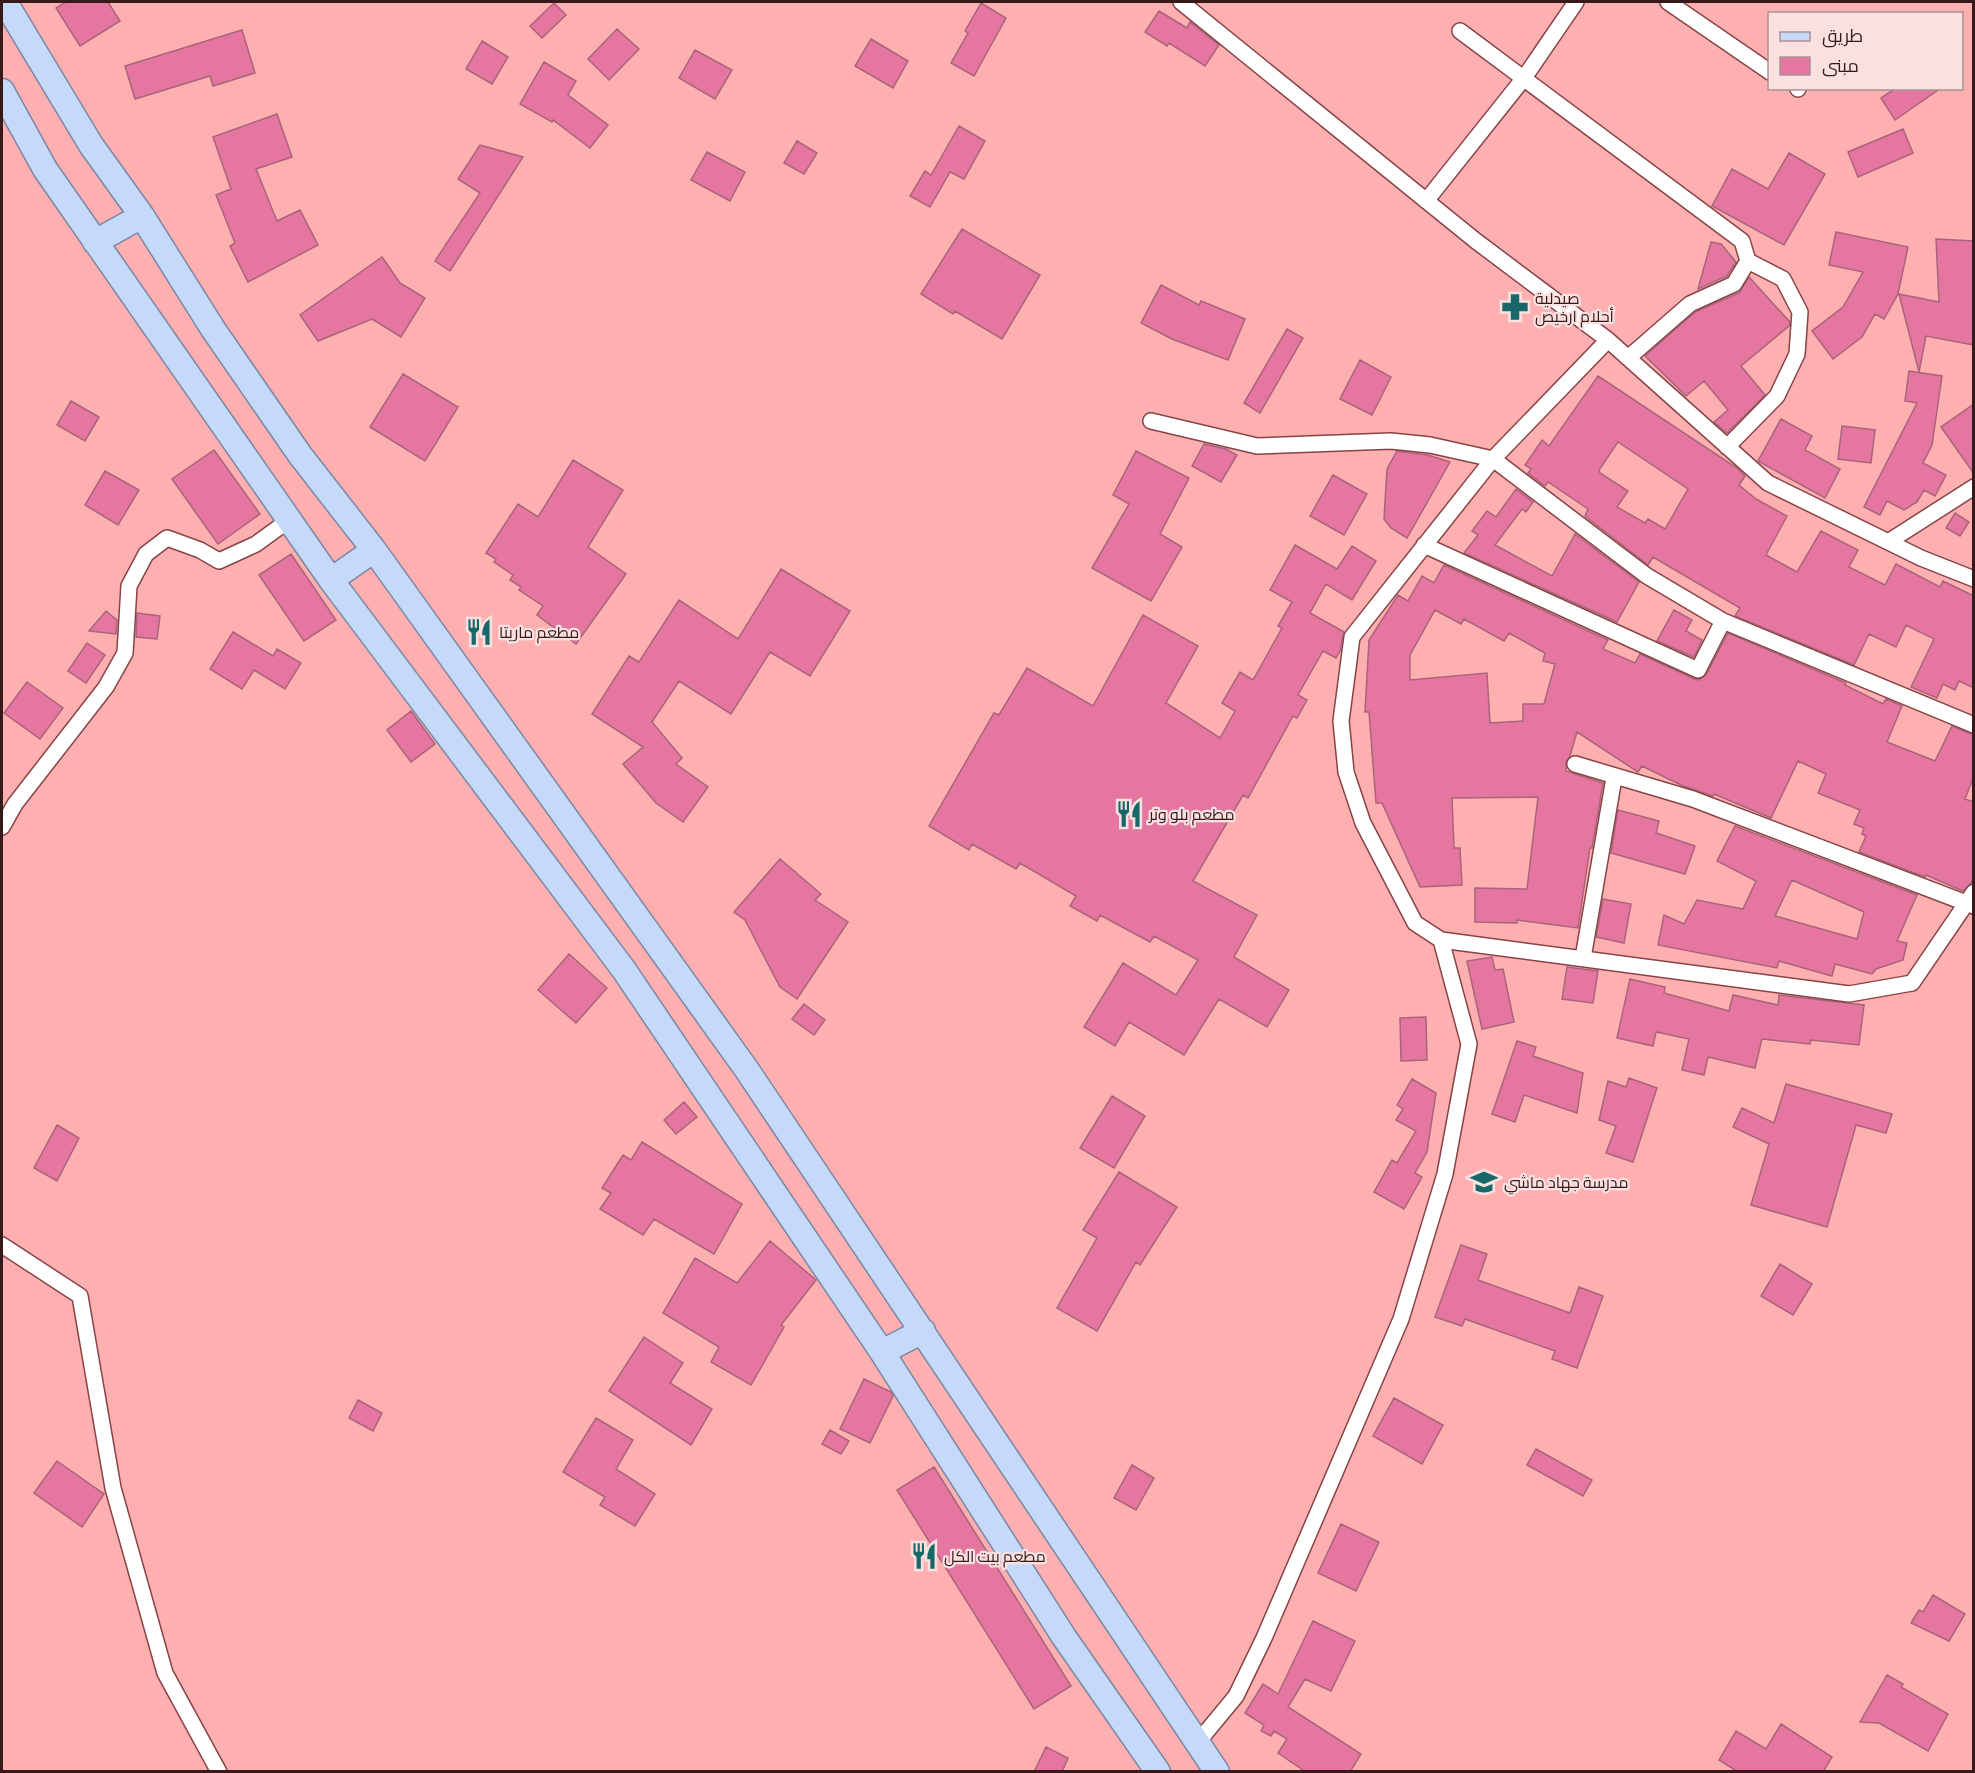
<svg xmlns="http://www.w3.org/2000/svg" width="1975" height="1773" font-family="Literata,Cairo,serif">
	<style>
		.building { fill: #e5769f; stroke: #a9647c; stroke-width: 1.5; fill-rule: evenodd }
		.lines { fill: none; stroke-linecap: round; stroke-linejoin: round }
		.street-casing { stroke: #884346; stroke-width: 18 }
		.primary-casing { stroke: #7b86a7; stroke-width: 27 }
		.street { stroke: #fff; stroke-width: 15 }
		.primary { stroke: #c5d9f8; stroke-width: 24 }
		.labels { text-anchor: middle; stroke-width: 4.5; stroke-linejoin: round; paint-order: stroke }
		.poi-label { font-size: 16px; fill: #37191b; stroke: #fae1e1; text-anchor: start }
	</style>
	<rect width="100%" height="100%" fill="#feafb0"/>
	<path class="building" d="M66,2H108L120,21L80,46L56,8Z
		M554,3L566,15L542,38L530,26Z
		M981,3L1006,18L974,76L951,63L968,33L965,31Z
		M1159,11L1187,28L1190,22L1219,45L1205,66L1169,43L1167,46L1145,32Z
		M617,29L639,49L609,80L588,59Z
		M242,30L255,73L213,86L210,76L135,99L125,66Z
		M871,39L908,61L893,88L855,66Z
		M482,41L508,57L492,84L466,69Z
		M695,50L732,70L715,99L679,78Z
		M544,62L576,81L568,95L608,125L590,148L553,120L552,122L520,104Z
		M1896,88H1941L1895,120L1881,98Z
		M277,114L292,157L256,169L277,221L300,210L318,245L248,282L230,246L235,243L216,195L231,189L213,137Z
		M959,126L985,141L964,179L950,172L930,207L910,196L925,171L931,175Z
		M1903,129L1913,153L1858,177L1848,152Z
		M797,141L817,153L804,174L784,163Z
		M480,145L523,157L450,271L435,261L480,193L458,179Z
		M707,152L745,172L730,201L691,180Z
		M1789,153L1825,174L1784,245L1712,206L1732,169L1768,189Z
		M962,229L1040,275L1002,339L955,311L953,314L921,294Z
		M1836,232L1908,247L1898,294L1884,319L1875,314L1862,337L1833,359L1812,331L1843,307L1863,272L1829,265Z
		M1936,239L1974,241V345L1926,336L1919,372L1899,294L1939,302Z
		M1711,242L1721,244L1736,262L1727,276L1698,289Z
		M382,257L400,283L425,298L401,337L372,319L318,341L300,315Z
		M1749,277L1790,322L1789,326L1741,366L1765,395L1727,433L1714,422L1728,410L1704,381L1686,396L1645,356L1695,312L1739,293Z
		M1161,285L1199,305L1201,301L1245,319L1228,360L1172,339L1141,323Z
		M1287,329L1303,338L1260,413L1244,403Z
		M1360,360L1391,377L1372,415L1340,399Z
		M1909,371L1942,376L1932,445L1923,463L1946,475L1935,496L1924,490L1917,502L1904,510L1887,501L1880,515L1864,507L1917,403L1905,401Z
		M403,374L458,407L425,461L370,427Z
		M1598,376L1737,468L1745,476L1739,485L1756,499L1787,516L1766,555L1797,572L1821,531L1858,550L1849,567L1885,585L1896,564L1940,587L1943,581L1974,596V688L1959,681L1955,690L1943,684L1937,698L1911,687L1934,639L1906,625L1896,647L1869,634L1854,665L1735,616L1740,608L1653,557L1648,565L1585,516L1588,509L1548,482L1545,486L1528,473L1531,469L1525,465L1542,440L1549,446ZM1618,442L1688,489L1665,529L1648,519L1645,523L1617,507L1628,491L1600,473L1599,470Z
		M71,401L99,417L85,441L57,425Z
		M1974,404V474L1941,427Z
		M1781,419L1812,436L1805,450L1840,469L1825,498L1758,461Z
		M1842,426L1875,430L1871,463L1838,459Z
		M1204,444L1226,449L1237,455L1221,482L1192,466Z
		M214,450L260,514L218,544L172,479Z
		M1136,451L1189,478L1160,534L1182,547L1151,601L1092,568L1129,504L1113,495Z
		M1397,451L1428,455L1450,462L1407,538L1391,528L1384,519L1387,469Z
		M573,460L623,490L588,547L626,574L576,644L537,615L543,606L519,590L521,587L510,580L513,575L494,562L496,559L486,553L518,504L538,517Z
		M105,471L139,490L118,525L85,505Z
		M1333,475L1367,494L1344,535L1310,516Z
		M1516,489L1533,502L1526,512L1522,509L1495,545L1552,576L1575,534L1639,582L1617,622L1464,553L1478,535L1472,531L1487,511L1496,517Z
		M1955,513L1969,522L1960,536L1946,528Z
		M1295,545L1337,569L1352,546L1376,561L1352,600L1326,584L1310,613L1344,632L1340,651L1336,658L1323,651L1298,695L1307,700L1297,718L1293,716L1248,798L1243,795L1193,881L1257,915L1234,957L1289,990L1267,1027L1219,999L1184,1055L1129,1022L1115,1046L1084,1027L1123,963L1176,995L1198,960L1154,936L1150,942L1100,915L1097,921L1070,906L1076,896L1020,863L1016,869L972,844L969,850L929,826L994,713L999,715L1027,668L1093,706L1143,615L1198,646L1166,703L1220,738L1235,711L1222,703L1240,672L1253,680L1282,628L1278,626L1292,602L1270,590Z
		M291,554L336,620L304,641L259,575Z
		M1444,565L1608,640L1603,649L1635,663L1640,654L1695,679L1699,680L1706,675L1728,633L1846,683L1845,685L1883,704L1886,699L1902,706L1887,742L1935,761L1952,726L1974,735V776L1965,799L1974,802V877L1971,883L1963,891L1926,875L1925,877L1859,852L1866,836L1862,834L1864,828L1854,824L1860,810L1818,793L1826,774L1798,761L1771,818L1714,794L1713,796L1683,786L1642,766L1638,772L1577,732L1570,756L1566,762V771L1603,783L1592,848H1590L1578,928L1517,920V923L1475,922V888L1527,889L1538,797L1452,798L1454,848H1460L1462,885L1420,887L1382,803H1376L1369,712H1365L1369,640L1398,595L1408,601L1422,576L1434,583ZM1435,610L1461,624L1464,619L1504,641L1509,633L1545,653L1543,661L1555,664L1544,704H1523V721L1490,723L1487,673L1410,680V655Z
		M781,569L850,611L810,676L770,652L731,714L679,681L652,722L682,758L676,764L708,787L683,822L656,803L623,764L643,747L592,714L629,656L639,662L679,600L738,639Z
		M1674,610L1692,620L1686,631L1702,640L1694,657L1657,641Z
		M106,611L117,620L116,634L89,631Z
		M137,613L160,616L157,639L136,637Z
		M233,632L273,656L277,649L301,663L285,689L254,670L242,689L210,669Z
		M87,643L105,655L86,683L68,671Z
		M27,682L63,708L40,739L4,713Z
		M411,711L435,744L411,762L387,730Z
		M1618,810L1659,821L1656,833L1695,846L1685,874L1611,853Z
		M1735,826L1917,895L1897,941L1907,943L1903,960L1876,969L1872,974L1835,964L1832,976L1779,961L1777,968L1658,945L1664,915L1684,924L1697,900L1743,909L1756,881L1717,861ZM1792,880L1864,912L1857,939L1775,916Z
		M780,859L821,894L815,900L848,922L797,999L780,987L745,920L734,912Z
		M1603,899L1631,904L1624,943L1596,937Z
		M569,954L607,988L576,1023L538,990Z
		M1492,957L1495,970L1503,969L1514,1022L1482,1029L1467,961Z
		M1567,967L1598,971L1593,1003L1562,999Z
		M1630,979L1665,987L1664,993L1729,1011L1733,995L1778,1005L1779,995L1864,1005L1859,1045L1811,1040L1810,1044L1762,1039L1755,1068L1708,1057L1704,1075L1682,1070L1689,1039L1656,1032L1653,1046L1617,1038Z
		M804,1004L825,1020L814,1035L792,1019Z
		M1426,1017L1427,1060L1401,1061L1400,1018Z
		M1517,1041L1536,1047L1533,1056L1583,1073L1577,1113L1524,1095L1515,1122L1492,1114Z
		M1629,1078L1657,1088L1633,1162L1606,1153L1616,1126L1599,1120L1608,1081L1626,1087Z
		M1412,1079L1436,1093L1427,1152L1415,1173L1422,1177L1404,1209L1374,1192L1392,1160L1397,1163L1416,1131L1396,1120L1403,1109L1397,1105Z
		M1786,1084L1892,1114L1886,1133L1856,1125L1827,1227L1751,1205L1769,1144L1733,1127L1742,1108L1774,1123Z
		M1112,1096L1145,1116L1114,1168L1080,1148Z
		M684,1102L697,1117L676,1134L664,1120Z
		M57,1125L79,1138L57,1181L34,1168Z
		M642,1142L742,1204L714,1254L654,1219L643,1235L600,1209L611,1193L602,1188L623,1155L631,1160Z
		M1119,1172L1177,1207L1140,1265L1136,1262L1097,1331L1057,1308L1097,1238L1083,1230Z
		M770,1241L816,1280L781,1325L784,1327L751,1385L711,1362L719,1347L663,1313L695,1258L737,1283Z
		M1461,1245L1487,1254L1478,1280L1570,1313L1579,1287L1603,1296L1577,1368L1552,1359L1555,1351L1465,1319L1462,1326L1435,1317Z
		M1780,1264L1812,1284L1793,1315L1761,1296Z
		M644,1337L683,1363L670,1383L712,1409L691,1445L609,1391Z
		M864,1379L891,1392L893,1396L870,1443L840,1429Z
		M1394,1398L1443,1425L1422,1464L1373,1436Z
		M358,1400L382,1413L373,1431L349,1418Z
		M596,1418L633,1440L616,1469L655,1494L635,1526L600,1505L605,1497L563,1472Z
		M830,1430L849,1441L841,1454L822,1444Z
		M1536,1449L1592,1480L1583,1496L1527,1465Z
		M57,1461L104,1494L82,1527L34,1493Z
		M1132,1465L1154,1478L1136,1510L1114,1498Z
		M934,1467L1071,1686L1034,1709L897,1490Z
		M1341,1524L1379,1542L1356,1591L1318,1573Z
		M1933,1595L1965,1614L1949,1641L1911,1623L1919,1610L1923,1612Z
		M1313,1621L1355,1641L1331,1691L1305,1679L1288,1707L1361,1754L1350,1772H1306L1278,1753L1287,1739L1274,1731L1271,1736L1261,1731L1264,1725L1245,1713L1263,1684L1278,1694Z
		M1887,1675L1903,1684L1901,1687L1948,1714L1928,1751L1879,1723L1860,1722Z
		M1781,1724L1832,1757L1823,1772H1738L1719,1760L1736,1731L1766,1749Z
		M1046,1747L1068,1758L1062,1772H1034Z"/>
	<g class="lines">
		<defs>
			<path id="street" d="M1181,2L1476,241L1608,340L1493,459L1352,637L1341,721L1346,772L1363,823L1415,923L1441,940L1469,1044L1445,1174L1401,1319L1264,1638L1236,1696L1198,1742
				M1668,2L1770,72
				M1460,31L1742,241L1748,261L1783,279L1800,312L1797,354L1777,396L1727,447
				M1798,88V89
				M1426,201L1524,78L1576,2
				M1608,340L1768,483L1921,558L1974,579
				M1628,358L1690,304L1734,284L1748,261
				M1151,421L1257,446L1391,441L1430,445L1493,459L1647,576L1723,621L1974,725
				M1888,542L1974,487
				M1424,545L1698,670L1723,621
				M1575,764L1693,799L1974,906
				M2,827L15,804L106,687L125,653L129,586L146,554L167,538L200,550L219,561L256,544L289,520
				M1441,940L1849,994L1912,983L1974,892
				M1583,958L1614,778
				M2,1245L80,1296L113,1488L165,1673L219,1772"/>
			<path id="primary" d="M5,2L91,145L142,216L213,329L300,455L374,550L747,1070L1217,1772
				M2,91L45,169L331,580L624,970L882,1352L1064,1637L1158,1772
				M95,242L142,216
				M331,580L374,550
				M882,1352L923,1331"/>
		</defs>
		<use href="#street" class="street-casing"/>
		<use href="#primary" class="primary-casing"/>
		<use href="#street" class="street"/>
		<use href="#primary" class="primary"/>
	</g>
	<defs>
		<symbol id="pharmacy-bare" viewBox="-9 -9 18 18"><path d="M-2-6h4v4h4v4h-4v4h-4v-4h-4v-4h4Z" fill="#186769" stroke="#fae1e1" stroke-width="2.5" paint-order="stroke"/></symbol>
		<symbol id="restaurant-bare" viewBox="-9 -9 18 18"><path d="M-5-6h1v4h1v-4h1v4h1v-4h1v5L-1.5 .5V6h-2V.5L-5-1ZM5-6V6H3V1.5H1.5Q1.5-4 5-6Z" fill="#186769" stroke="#fae1e1" stroke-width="2.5" paint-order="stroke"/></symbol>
		<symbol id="school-bare" viewBox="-9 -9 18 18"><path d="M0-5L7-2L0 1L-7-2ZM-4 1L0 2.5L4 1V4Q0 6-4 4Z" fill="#186769" stroke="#fae1e1" stroke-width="2.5" paint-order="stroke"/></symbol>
	</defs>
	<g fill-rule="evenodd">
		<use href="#pharmacy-bare" x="1496" y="288" width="38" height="38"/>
		<use href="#restaurant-bare" x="460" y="613" width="38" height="38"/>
		<use href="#restaurant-bare" x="1110" y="795" width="38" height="38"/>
		<use href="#school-bare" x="1465" y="1163" width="38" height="38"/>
		<use href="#restaurant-bare" x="905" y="1537" width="38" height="38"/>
	</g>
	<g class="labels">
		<g class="poi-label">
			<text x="1535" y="304">صيدلية<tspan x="1535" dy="18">أحلام ارخيص</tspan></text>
			<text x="499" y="638">مطعم ماريتا</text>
			<text x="1149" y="820">مطعم بلو وتر</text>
			<text x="1504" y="1188">مدرسة جهاد ماشي</text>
			<text x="944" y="1562">مطعم بيت الكل</text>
		</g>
	</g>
	<rect width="1975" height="1773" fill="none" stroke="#37191b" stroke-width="6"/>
	<rect x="1768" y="12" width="195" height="78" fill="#fae1e1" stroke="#ac9192" stroke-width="1.5"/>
	<rect x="1780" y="32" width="30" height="9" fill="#c5d9f8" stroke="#ac9192" stroke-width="1.5"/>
	<text x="1822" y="42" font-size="18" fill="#37191b">طريق</text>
	<rect x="1780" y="57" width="30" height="18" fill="#e5769f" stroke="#ac9192" stroke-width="1.5"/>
	<text x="1822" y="72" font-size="18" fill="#37191b">مبنى</text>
</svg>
